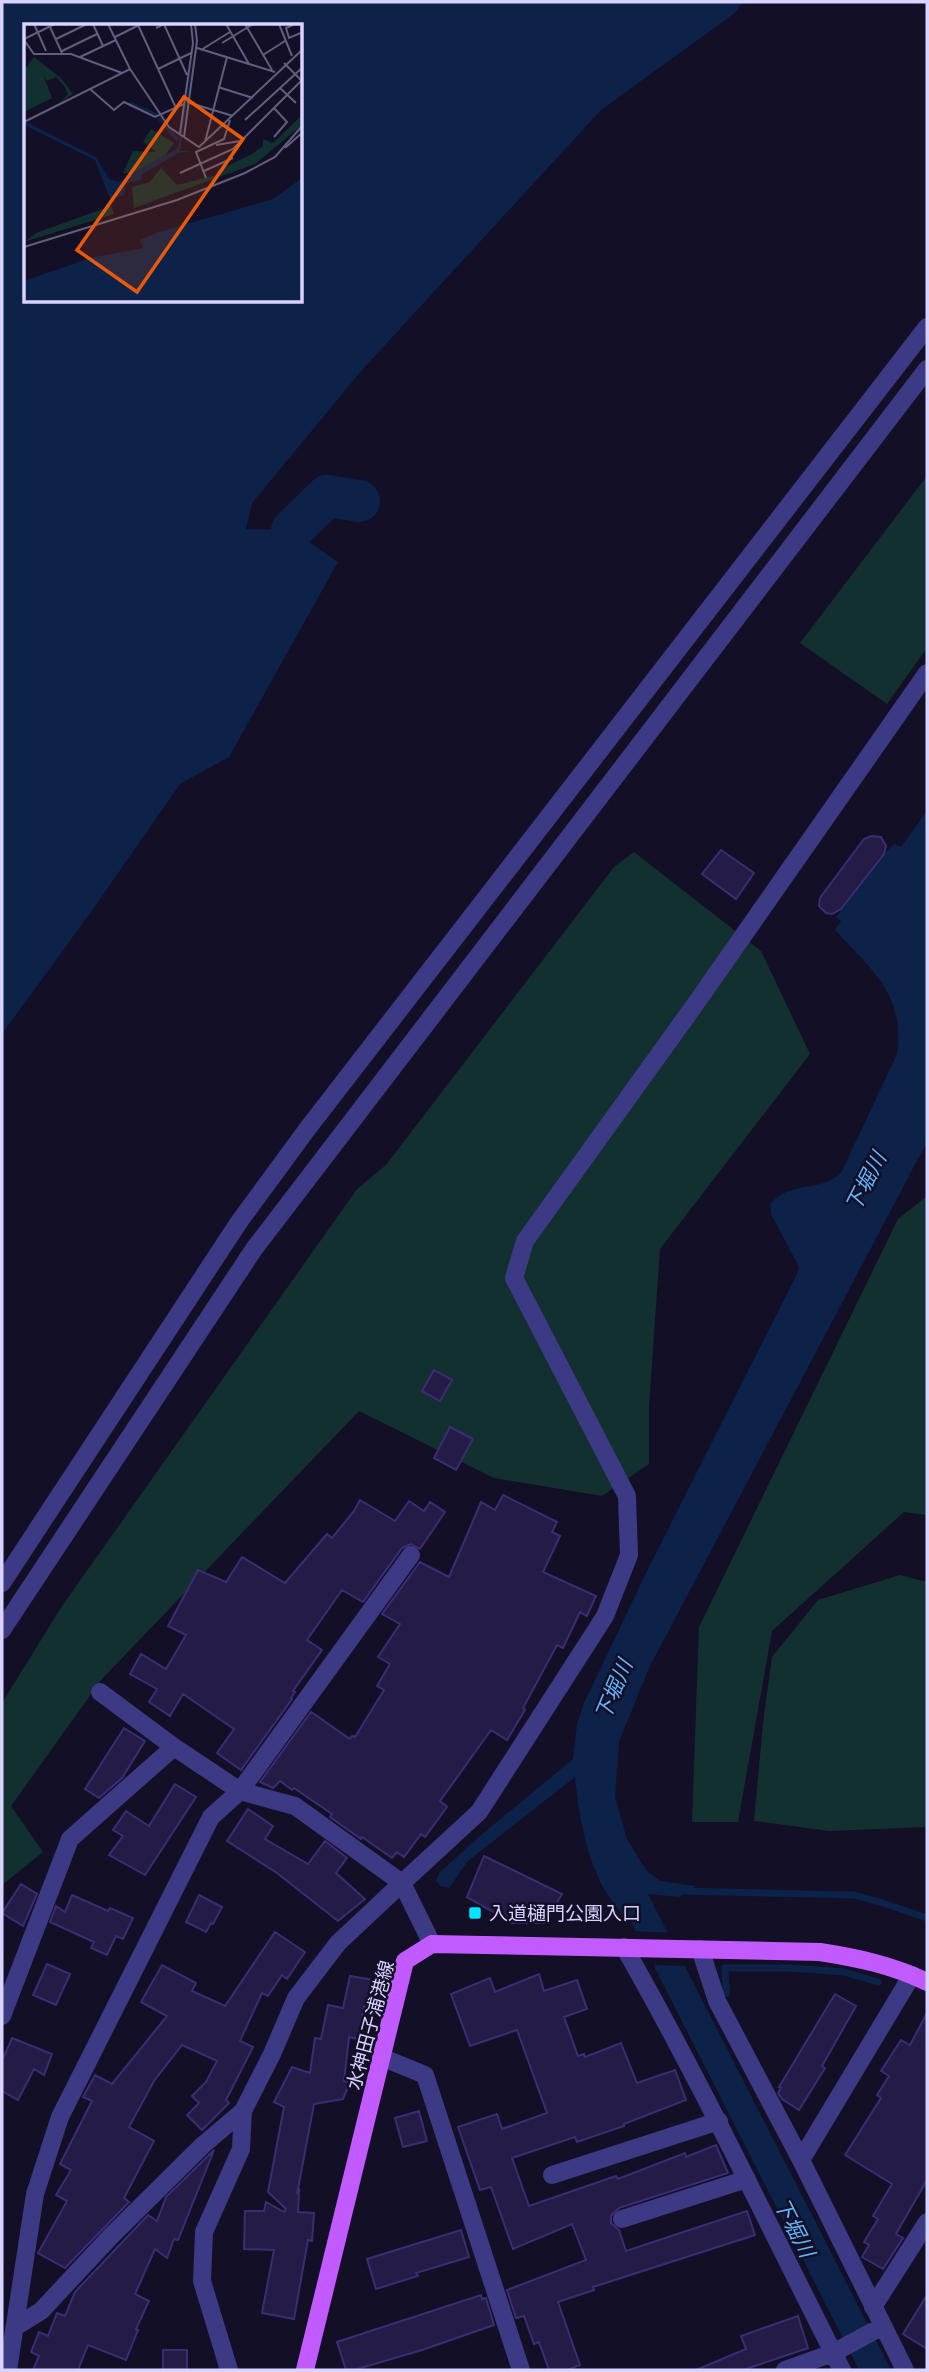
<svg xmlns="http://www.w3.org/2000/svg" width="929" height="2372" font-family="'Source Sans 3','Noto Sans JP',sans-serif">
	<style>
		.green { fill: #12302f }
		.water { fill: #0c2248; fill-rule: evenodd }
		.pier { fill: #130f26 }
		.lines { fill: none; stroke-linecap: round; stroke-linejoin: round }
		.stream { stroke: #0c2248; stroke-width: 7 }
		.river { stroke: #0c2248; stroke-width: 42 }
		.building { fill: #241b47; stroke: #3b2d73; stroke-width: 2 }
		.minor { stroke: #3d3a85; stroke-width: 18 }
		.major { stroke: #c25bff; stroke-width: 18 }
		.poi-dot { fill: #00e5ff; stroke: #130f26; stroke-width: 2.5 }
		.labels { text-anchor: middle; stroke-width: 5; stroke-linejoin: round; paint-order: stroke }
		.poi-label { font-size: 19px; fill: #d9d4ff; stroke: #130f26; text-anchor: start }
		.street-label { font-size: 19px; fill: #d9d4ff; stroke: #130f26 }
		.water-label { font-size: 21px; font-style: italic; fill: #62b6ff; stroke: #130f26 }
		.inset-river { fill: none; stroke: #0c2248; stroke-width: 3.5 }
		.inset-road { fill: none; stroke: #625e7d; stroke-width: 2 }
		.view { fill: #e8590c; fill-opacity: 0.15; stroke: #e8590c; stroke-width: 3.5 }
		.inset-edge { fill: none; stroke: #d9d4ff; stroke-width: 3.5 }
	</style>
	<rect width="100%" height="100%" fill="#130f26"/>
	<path class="green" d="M927,476V648L887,704L800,643Z
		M634,852L761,951L810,1054L660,1249L649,1407V1464L602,1496L494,1478L359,1411L102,1679L11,1806L43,1852L2,1885V1703L62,1606L357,1189L386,1165L614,867Z
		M927,1196V1515L904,1512L772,1631L738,1822H692L699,1627L898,1219Z
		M900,1575L927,1582V1827L829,1831L754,1821L763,1723L772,1657L818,1600Z"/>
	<path class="water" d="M2,2H743L735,13L601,110L363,369L252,503L246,529L292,530L338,562L229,757L180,784L91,912L2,1034ZM26,26H301V301H26Z
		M927,811V1142L649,1668L619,1742L615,1797L627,1839L646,1870L660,1881L696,1886L680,1897L648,1894L891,2370H859L632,1923C591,1889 580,1827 575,1777L468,1861L449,1888L441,1886L436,1881L439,1873L481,1835L573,1759L577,1724L584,1703L646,1573L796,1276L799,1267L771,1214L770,1204C791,1180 819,1193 841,1173L897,1054C905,994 872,970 835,930L841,921L836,917L884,854L894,844L901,847Z"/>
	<path class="pier" d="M632,1931L672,1933L689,1966L649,1965Z"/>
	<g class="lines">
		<path class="stream" d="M680,1891L854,1895L883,1903L927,1918
			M726,1994L725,1968H790L844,1972L878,1982"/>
		<path class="river" d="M292,530L327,496L359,501"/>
	</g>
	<path class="building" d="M871,836L881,837L886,846L884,854L841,909L832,914L826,913L819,906L820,898L864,839Z
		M721,850L754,873L736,899L702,874Z
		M434,1370L452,1380L440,1401L422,1391Z
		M450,1427L473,1439L456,1470L434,1458Z
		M503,1495L557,1522L552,1532L560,1536L543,1572L596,1596L587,1616L580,1612L563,1648L557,1645L523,1708L525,1710L507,1740L491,1730L440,1801L447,1807L425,1837L421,1834L404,1857L397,1852L392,1858L362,1837L361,1839L330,1817L332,1814L294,1788L292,1790L280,1781L273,1788L260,1782L311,1712L350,1739L352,1736L355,1737L384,1690L377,1686L390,1664L378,1657L400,1624L382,1614L420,1562L449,1577L481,1502L495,1510Z
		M360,1500L395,1521L409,1501L424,1511L430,1502L445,1512L420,1549L411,1544L402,1548L363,1602L342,1590L307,1640L322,1650L293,1691L295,1692L291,1698L292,1699L241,1770L217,1753L234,1729L183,1694L170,1716L149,1702L157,1689L130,1674L141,1654L166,1669L186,1635L168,1626L198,1570L226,1582L242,1557L285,1583L327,1534L332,1538L354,1511Z
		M124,1728L145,1741L122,1778L99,1798L85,1789Z
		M175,1784L196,1797L145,1875L109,1855L123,1836L113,1830L126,1811L149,1826Z
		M248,1809L273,1826L265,1839L308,1864L325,1841L347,1858L336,1873L365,1899L338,1921L277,1873L227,1841Z
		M484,1856L562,1894L545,1923H512L467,1897Z
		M21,1884L37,1894L23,1926L2,1913Z
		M72,1895L108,1911L110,1908L133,1918L123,1939L116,1936L107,1955L91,1948L94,1942L50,1922L56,1906L65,1912Z
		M199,1895L222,1907L213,1924L211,1923L206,1932L186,1922Z
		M275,1932L305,1952L287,1979L282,1975L268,1996L262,1993L240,2041L253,2047L226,2100L229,2103L202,2130L187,2115L199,2103L192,2096L206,2082L217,2061L182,2045L154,2081L129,2127L154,2141L124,2198L129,2202L65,2268L38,2253L67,2201L56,2195L71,2170L60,2164L92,2101L83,2097L95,2075L112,2084L167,2016L141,2002L162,1965L196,1983L192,1991L225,2006Z
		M47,1964L70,1974L56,2005L33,1995Z
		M539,1974L544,1991L577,1980L587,2009L564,2017L578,2056L584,2054L585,2057L621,2043L637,2083L675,2070L686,2100L624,2124V2126L577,2142L575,2137L512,2158L529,2206L616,2176L618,2179L685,2153L686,2157L716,2145L728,2173L619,2208L611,2216V2223L619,2230L626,2251L747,2211L755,2235L593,2287L594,2290L558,2302L580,2365L567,2370H549L539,2342L534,2344L524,2316L516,2318L507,2290L586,2260L572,2224L513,2249L491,2187L480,2190L458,2127L497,2114L502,2129L547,2113L517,2030L470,2046L451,1994L490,1978L495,1992Z
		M350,1976L374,1980L369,2008L364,2007L358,2039L349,2037L344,2081L350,2082L343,2099L314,2104L297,2194L299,2191L298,2212L314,2213L312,2241L308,2240L294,2319L262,2313L274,2250L244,2249L245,2211H264L266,2202L284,2212L286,2209L268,2192L284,2107L274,2102L292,2067L310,2073L315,2038L321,2039L328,2005L343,2008Z
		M835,1994L856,2006L822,2066L825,2068L799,2110L782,2099L778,2093L781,2088L779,2087Z
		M927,2013V2180L896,2234L903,2238L883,2269L862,2257L869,2245L864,2242L878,2219L873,2216L892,2184L845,2155L881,2098L877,2095L889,2076L881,2071L901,2040L910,2045Z
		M12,2038L52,2054L44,2075L34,2069L18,2100L2,2091V2061Z
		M419,2111L427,2141L403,2147L395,2118Z
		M214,2150L178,2240L174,2239L167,2258L155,2249L135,2294L149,2301L136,2329L138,2330L126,2360L88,2345L78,2370H33L39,2356L31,2352L39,2332L48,2336L57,2313L65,2316L75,2292L148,2215L157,2221L166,2197Z
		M461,2230L469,2257L416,2273L418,2276L376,2289L367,2259Z
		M481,2295L482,2299L486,2298L494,2325L422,2350L354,2370H346L337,2342Z
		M927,2295V2349L903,2334Z
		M798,2316L808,2348L743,2370H696L746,2349L741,2336Z
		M163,2350H187V2370H163Z"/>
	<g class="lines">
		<path class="minor" d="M2,1583L239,1222L308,1128L927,327
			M2,1630L254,1249L927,369
			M100,1692L174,1747L240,1791L295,1806L402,1883L338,1943L296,1998L272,2054L243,2111L241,2149L204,2232L202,2281L229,2370
			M432,1944L402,1883L479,1812L605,1616L629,1555L627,1496L514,1278L525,1241L694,1006L927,673
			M624,1947C703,2085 770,2229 842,2370
			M700,1949L717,2001L801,2160L905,2370
			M2,2016L70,1839L174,1747
			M381,2057L425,2075L521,2370
			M801,2160L912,1975
			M552,2175L719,2121
			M622,2219L747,2179
			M873,2307L927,2222
			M15,2327L41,2311L111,2236L203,2145L243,2111
			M8,2370L35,2194L60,2117L211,1817L240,1791L411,1555
			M785,2370L833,2353L883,2326"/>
		<path class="major" d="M305,2370L405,1961L432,1944L820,1952C858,1958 892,1965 927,1982"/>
	</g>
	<rect class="poi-dot" x="468" y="1906" width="14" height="14" rx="3.5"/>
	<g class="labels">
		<g class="poi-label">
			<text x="489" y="1920">入道樋門公園入口</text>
		</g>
		<g class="street-label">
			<text transform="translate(370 2025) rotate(-75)" y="7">水神田子浦港線</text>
		</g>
		<g class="water-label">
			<text transform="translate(866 1182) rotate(-63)" y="7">下堀川</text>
			<text transform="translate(614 1690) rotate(-67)" y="7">下堀川</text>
			<text transform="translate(794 2228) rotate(63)" y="7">下堀川</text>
		</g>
	</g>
	<g transform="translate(24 24)">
		<rect width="278" height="278" fill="#130f26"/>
		<path d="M10,33L37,54L49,70L35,79L44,70L40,62L32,53L23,57L19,50L28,74L0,88V46ZM278,91V101L231,140L110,184L108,163L126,158L137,144L153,161L193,151V147L228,130L239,122V115L249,119ZM127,105L150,119L141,132L110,149H99L109,127L132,128L119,118ZM87,182L90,190L0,218L12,209Z" fill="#12302f"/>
		<path d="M172,16L156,127H169L155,129L118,150L117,156L102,159L100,171L86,175L71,136L0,101V97L72,133L85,155L94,158L154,124ZM278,154V278H0V257L66,234L119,224L116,216L132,209L249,175Z" fill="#0c2248"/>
		<path class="inset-river" d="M105,79L133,91M135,94L154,116"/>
		<path class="inset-road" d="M10,0L22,27M69,0L79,22M84,0L106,45M202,0L225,40M221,0L248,46M255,0L268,32M271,0L262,4L265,14L279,8M114,1L152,84M26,3L38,29M132,4L140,0L163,51M91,13L115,1M0,15L31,0M32,15L63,0M0,16L10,30H47L98,49M198,19L229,0M173,24L251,48M177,26L206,8M38,27L73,10M239,31L261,17M56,33L92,16M260,39L277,56M134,45L167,29M194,63L229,74M256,64L272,79M66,65L90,86L100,78L131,93L160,80M163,78L209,92M221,96L279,43M0,98L106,45L145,103L175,123L279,25M156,109L169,19L167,0M160,113L173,17L171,0M250,113L263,98L250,84M181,118L203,33M192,121L216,117M261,124L279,108M180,147L209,134M156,149L209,125L279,55M182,154L172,128L200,115L206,96M0,223L153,176L221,149L251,133L279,101"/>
		<path class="view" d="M160,73L219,115L113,268L53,226Z"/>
		<rect width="278" height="278" class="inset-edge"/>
	</g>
	<rect width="929" height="2372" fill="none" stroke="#d9d4ff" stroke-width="7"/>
</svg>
